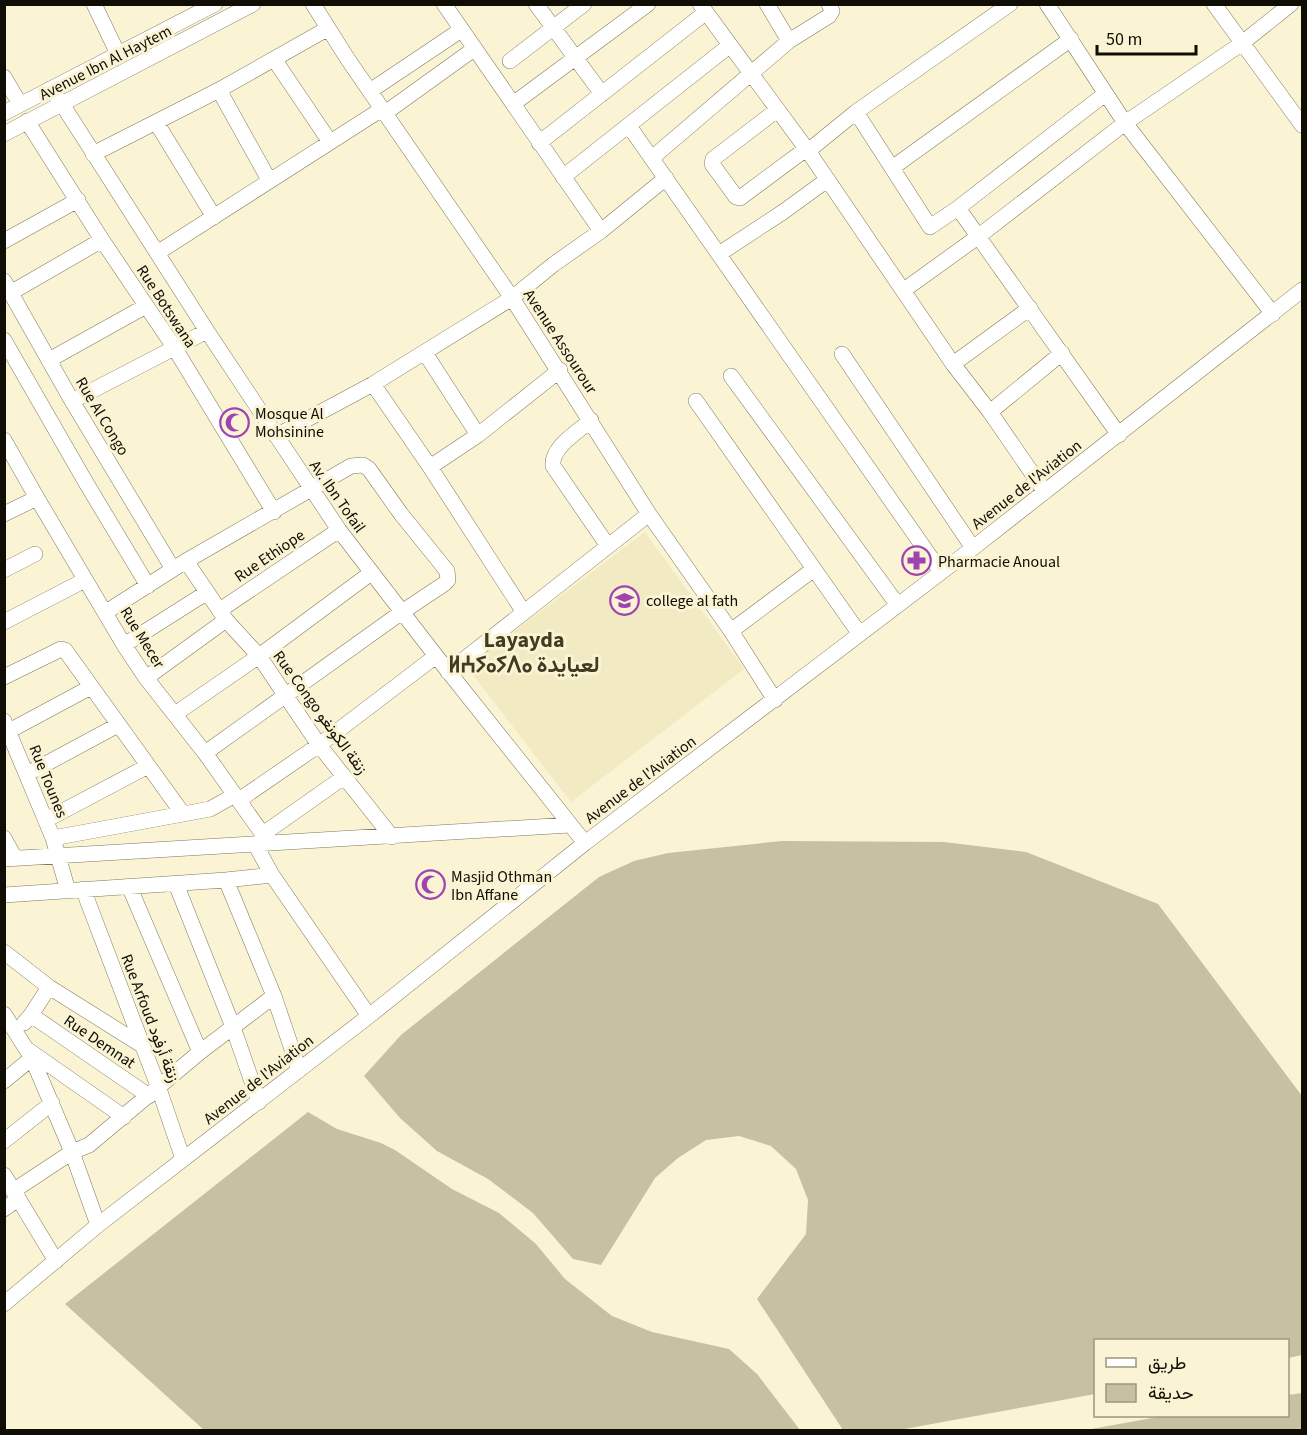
<svg xmlns="http://www.w3.org/2000/svg" width="1307" height="1435" font-family="'Source Sans 3',Vazirmatn,'Noto Sans Tifinagh',sans-serif">
	<style>
		.built { fill: #f2eac2 }
		.green { fill: #c8c1a1 }
		.lines { fill: none; stroke-linecap: round; stroke-linejoin: round }
		.minor-casing { stroke: #7f795d; stroke-width: 16 }
		.minor { stroke: #fff; stroke-width: 15 }
		.labels { text-anchor: middle; stroke-width: 6; stroke-linejoin: round; paint-order: stroke }
		.street-label { font-size: 16px; fill: #100e04; stroke: #faf3d4 }
		.poi-label { font-size: 16px; fill: #100e04; stroke: #faf3d4; text-anchor: start }
		.district-label { font-size: 22px; font-weight: bold; fill: #413b21; stroke: #faf3d4 }
	</style>
	<rect width="100%" height="100%" fill="#faf3d4"/>
	<path class="built" d="M645,532L744,669L571,802L467,667Z"/>
	<path class="green" d="M782,841L944,842L1026,852L1158,904L1302,1096V1355L1288,1358V1340H1096L1095,1394L899,1430H843L757,1299L806,1234L808,1200L796,1169L771,1146L739,1136L706,1140L678,1158L655,1178L601,1265L573,1259L533,1213L488,1179L437,1151L400,1118L364,1076L401,1035L599,877L634,861L668,853Z
		M308,1112L337,1129L381,1143L395,1150L452,1189L499,1213L536,1244L565,1279L612,1316L652,1332L729,1349L757,1374L800,1430H204L65,1304Z
		M1302,1393V1430H1086L1163,1416H1288V1395Z"/>
	<g class="lines">
		<defs>
			<path id="minor" d="M94,4L118,54
				M313,4L347,58L512,298L649,514L731,631L775,700
				M444,4L601,231
				M536,4L602,94
				M700,4L808,151L953,364L990,412L1045,492
				M767,4L789,41
				M1047,4L1125,123L1273,314
				M1214,4L1302,125
				M274,59L330,142
				M510,61L584,4
				M4,77L20,104
				M50,89L62,104L207,331L339,530L436,656L585,843
				M219,90L269,180
				M370,91L461,30
				M513,104L648,4
				M777,110L713,159L712,164L736,197L740,198L806,149
				M856,112L930,227L958,208L1105,94
				M4,113L215,4
				M385,113L474,49
				M27,121L102,240L174,347L274,512
				M156,122L214,217
				M629,126L941,572
				M4,134L253,4
				M539,143L705,13
				M808,151L856,112L1010,4
				M93,154L219,90L327,29
				M652,158L789,41L829,16L832,11L829,4
				M892,168L1071,39
				M563,177L729,46
				M958,208L1119,435
				M4,241L78,200
				M157,253L382,109
				M719,254L783,212L827,180
				M4,281L72,401L173,569
				M904,290L979,236L1125,123L1241,44L1291,4
				M12,292L102,240
				M4,340L85,481L148,586
				M425,353L478,435
				M842,354L973,548
				M49,360L146,306
				M953,364L1030,308
				M731,376L897,604
				M373,384L430,467L523,611
				M72,401L207,331
				M696,401L859,633
				M990,412L1062,353
				M591,420C578,432 551,447 553,466L608,546
				M276,436L373,384L512,298L554,264L601,231L666,178
				M4,440L37,498L124,645L146,678L205,753L269,843
				M430,467L478,435L560,370
				M4,514L37,498
				M186,561L226,620L259,656L319,745L392,837
				M4,570L35,554
				M220,610L339,530
				M106,612L186,561L351,466L363,465L369,469L401,514L447,571L448,580L444,584L402,612L205,753
				M4,622L85,580
				M731,631L814,569
				M124,645L206,593
				M448,672L649,514
				M4,677L61,649L65,650L183,814
				M146,678L226,620
				M175,714L259,656L371,573
				M4,721L53,838L68,891
				M9,731L91,687
				M27,774L118,725
				M239,800L319,745L436,656
				M46,820L148,766
				M263,834L344,777
				M4,838L15,858
				M53,838L210,809L235,795
				M255,844L272,875L369,1016
				M4,859L570,825
				M226,880L274,996L299,1070
				M176,884L233,1027L259,1102
				M129,886L200,1052
				M83,889L158,1086L183,1159
				M4,895L226,880L272,875
				M4,952L49,987L143,1046
				M4,1014L32,1058L72,1152L98,1225
				M31,1015L149,1096
				M24,1023L31,1015L49,987
				M28,1050L124,1117
				M4,1081L32,1058
				M4,1141L52,1103
				M4,1175L56,1261
				M13,1191L72,1152L89,1145L200,1052L274,996
				M4,1209L18,1199
				M4,1304L98,1225L369,1016L585,843L973,548L1302,290"/>
		</defs>
		<use href="#minor" class="minor-casing"/>
		<use href="#minor" class="minor"/>
	</g>
	<defs>
		<symbol id="mosque-ring" viewBox="-11 -11 22 22"><circle r="9.5" fill="#faf3d4" stroke="#9f44af" stroke-width="1.5"/><path d="M3.5-4.9A6 6 0 1 0 3.5 4.9A5 5 0 1 1 3.5-4.9Z" fill="#9f44af"/></symbol>
		<symbol id="pharmacy-ring" viewBox="-11 -11 22 22"><circle r="9.5" fill="#faf3d4" stroke="#9f44af" stroke-width="1.5"/><path d="M-2-6h4v4h4v4h-4v4h-4v-4h-4v-4h4Z" fill="#9f44af"/></symbol>
		<symbol id="school-ring" viewBox="-11 -11 22 22"><circle r="9.5" fill="#faf3d4" stroke="#9f44af" stroke-width="1.5"/><path d="M0-5L7-2L0 1L-7-2ZM-4 1L0 2.5L4 1V4Q0 6-4 4Z" fill="#9f44af"/></symbol>
	</defs>
	<g fill-rule="evenodd">
		<use href="#mosque-ring" x="218" y="406" width="33" height="33"/>
		<use href="#pharmacy-ring" x="900" y="544" width="33" height="33"/>
		<use href="#school-ring" x="608" y="584" width="33" height="33"/>
		<use href="#mosque-ring" x="414" y="868" width="33" height="33"/>
	</g>
	<g class="labels">
		<g class="street-label">
			<text transform="translate(105 62) rotate(-27)" y="6">Avenue Ibn Al Haytem</text>
			<text transform="translate(167 306) rotate(57)" y="6">Rue Botswana</text>
			<text transform="translate(561 341) rotate(57)" y="6">Avenue Assourour</text>
			<text transform="translate(103 416) rotate(59)" y="6">Rue Al Congo</text>
			<text transform="translate(1026 484) rotate(-38)" y="6">Avenue de l'Aviation</text>
			<text transform="translate(338 496) rotate(55)" y="6">Av. Ibn Tofail</text>
			<text transform="translate(269 555) rotate(-34)" y="6">Rue Ethiope</text>
			<text transform="translate(143 637) rotate(58)" y="6">Rue Mecer</text>
			<text transform="translate(321 712) rotate(54)" y="6">Rue Congo زنقة الكونغو</text>
			<text transform="translate(640 779) rotate(-37)" y="6">Avenue de l'Aviation</text>
			<text transform="translate(49 781) rotate(68)" y="6">Rue Tounes</text>
			<text transform="translate(151 1018) rotate(69)" y="6">Rue Arfoud زنقة أرفود</text>
			<text transform="translate(100 1041) rotate(34)" y="6">Rue Demnat</text>
			<text transform="translate(258 1079) rotate(-38)" y="6">Avenue de l'Aviation</text>
		</g>
		<g class="poi-label">
			<text x="255" y="419">Mosque Al<tspan x="255" dy="18">Mohsinine</tspan></text>
			<text x="938" y="567">Pharmacie Anoual</text>
			<text x="646" y="606">college al fath</text>
			<text x="451" y="882">Masjid Othman<tspan x="451" dy="18">Ibn Affane</tspan></text>
		</g>
		<g class="district-label">
			<text x="524" y="647">Layayda<tspan x="524" dy="25">ⵍⵄⵢⴰⵢⴷⴰ لعيايدة</tspan></text>
		</g>
	</g>
	<rect width="1307" height="1435" fill="none" stroke="#100e04" stroke-width="12"/>
	<rect x="1094" y="1339" width="195" height="78" fill="#faf3d4" stroke="#9c9781" stroke-width="1.5"/>
	<rect x="1106" y="1358" width="30" height="9" fill="#ffffff" stroke="#9c9781" stroke-width="1.5"/>
	<text x="1148" y="1369" font-size="18" fill="#100e04">طريق</text>
	<rect x="1106" y="1384" width="30" height="18" fill="#c8c1a1" stroke="#9c9781" stroke-width="1.5"/>
	<text x="1148" y="1399" font-size="18" fill="#100e04">حديقة</text>
	<path d="M1097 45v9h99v-9" fill="none" stroke="#100e04" stroke-width="3"/>
	<text x="1106" y="45" font-size="18" fill="#100e04" stroke="#faf3d4" stroke-width="4.5" paint-order="stroke">50 m</text>
</svg>
